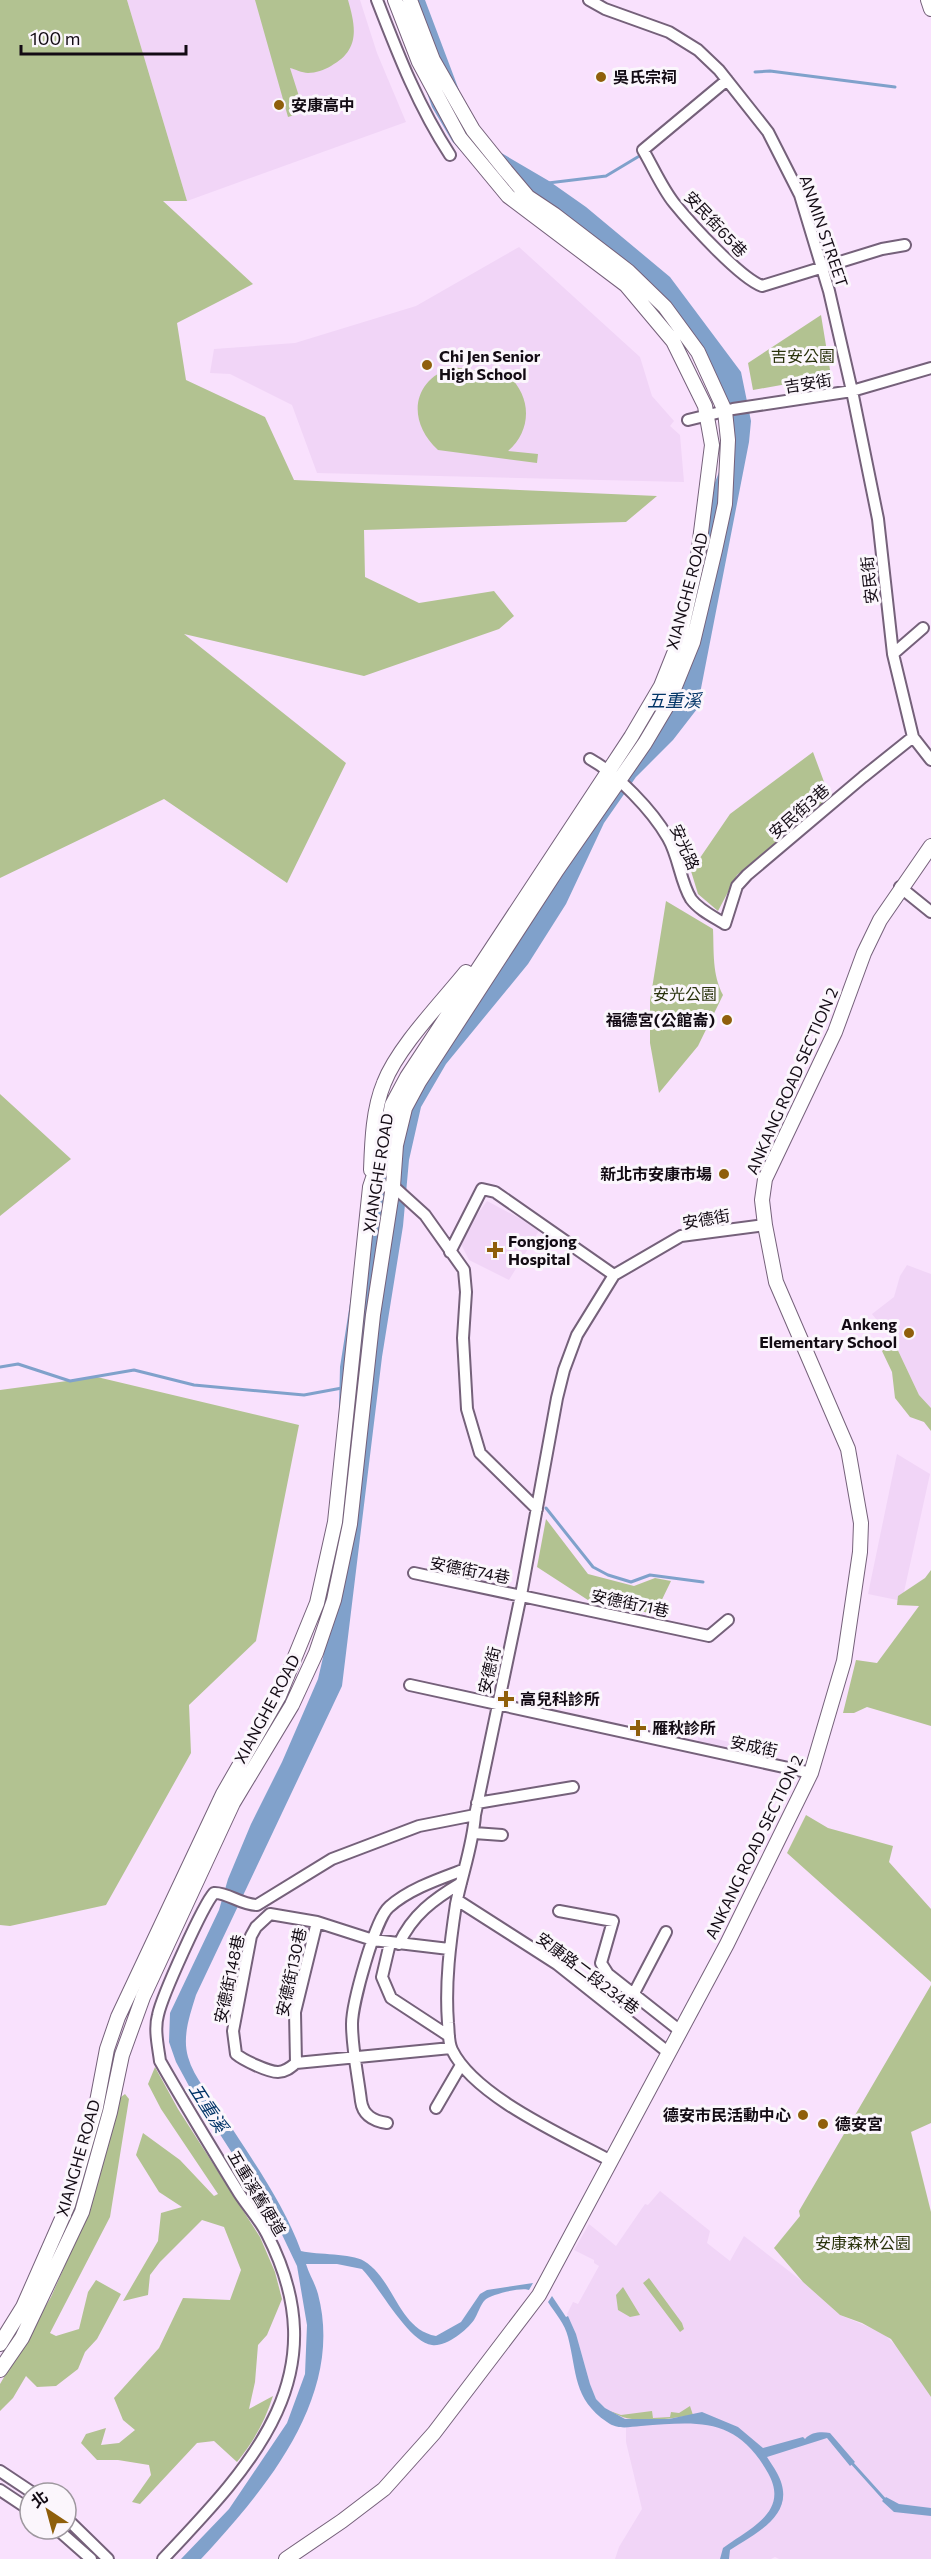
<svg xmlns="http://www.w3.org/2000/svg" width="931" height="2559" font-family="Commissioner,'Noto Sans TC',sans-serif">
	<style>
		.built { fill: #f1d5f7 }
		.green { fill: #b2c291 }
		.water { fill: #80a1cb }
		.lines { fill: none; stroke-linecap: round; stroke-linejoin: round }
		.stream { stroke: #80a1cb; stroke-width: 3 }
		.minor-casing { stroke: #75617a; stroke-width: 14 }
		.major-casing { stroke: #75617a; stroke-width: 16 }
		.minor { stroke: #fff; stroke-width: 10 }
		.major { stroke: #fff; stroke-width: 14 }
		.poi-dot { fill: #8f5f0b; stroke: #fbf6fc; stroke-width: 2 }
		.labels { text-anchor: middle; stroke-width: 6; stroke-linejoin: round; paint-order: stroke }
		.poi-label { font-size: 16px; font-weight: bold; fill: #130b14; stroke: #fbf6fc; text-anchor: start }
		.street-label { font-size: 16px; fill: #130b14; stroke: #fbf6fc }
		.park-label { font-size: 16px; fill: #2a330c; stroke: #fbf6fc }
		.water-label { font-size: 18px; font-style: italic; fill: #033568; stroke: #fbf6fc }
	</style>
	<rect width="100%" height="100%" fill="#f9e1fd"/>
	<path class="built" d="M127,0H360L377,53L406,122L187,201Z
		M519,247L640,357L652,396L674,421L670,426L680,435L684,482L317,473L292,405L230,374L210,373L214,349L295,343L416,306Z
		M487,1201L540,1229L509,1280L469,1260L459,1240Z
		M907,1265L931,1274V1408L919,1395L894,1342L872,1314L894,1297L900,1276Z
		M897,1454L930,1474L902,1601L868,1594Z
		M699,1735L756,1748L746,1757L696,1746Z
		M660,2191L710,2231L707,2243L730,2261L744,2236L803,2282L840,2315L883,2333L901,2351L931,2397V2559H779L775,2557L771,2559H615L619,2547L642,2509L626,2442V2420L605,2408L596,2399L590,2384L576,2334L567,2314L573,2302L578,2304L599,2266L594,2263V2260L574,2250L589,2224L616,2246L645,2204L648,2205Z"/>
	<path class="green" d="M0,0H127L187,201H163L253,284L177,323L186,380L265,417L294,480L657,496L626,522L364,530L365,577L419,603L494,591L514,616L499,629L364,676L184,634L346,763L287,883L164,799L0,878Z
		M255,0H348C356,28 360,50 331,66C324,70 316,73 308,73C302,73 295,69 290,68L304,112L288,117Z
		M821,315L831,376L753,390L748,363Z
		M453,367L508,375C532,397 532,430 508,451L538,454L537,463L438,450C407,422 411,380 453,367Z
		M813,752L830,798L737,875L718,911L698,894L691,871L730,814Z
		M666,901L713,929C714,951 712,975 723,995L698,1046L659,1093L650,1043V1001Z
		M0,1094L71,1159L0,1216Z
		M894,1342L919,1395L931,1408V1431L924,1422L910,1417L895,1398L892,1372L882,1351Z
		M97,1377L299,1425L256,1641L189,1705L191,1753L106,1905L10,1926L0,1925V1390Z
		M546,1519L588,1574L634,1586L655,1578L671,1581L655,1614L591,1602L537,1567Z
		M931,1570V1726L867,1707L854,1713H843L856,1660L877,1663L919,1606L897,1605L898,1596L925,1578Z
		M806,1815L828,1828L893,1846L889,1862L931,1909V1982L787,1853Z
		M931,1985V2123L911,2132L931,2212V2397L891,2339L862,2323L840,2315L803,2282L774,2248L800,2216L799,2211Z
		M155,2067L178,2109L260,2237L275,2272L282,2299L267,2335L258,2345L255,2382L249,2409L273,2396C265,2421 254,2441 237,2462L214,2441L197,2443L140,2504L132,2502L151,2475L149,2465L118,2460H97L81,2443L86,2434L106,2428L101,2445L119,2443L135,2430L123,2420L114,2398L159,2348L183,2298L230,2300L241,2270L224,2227L202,2220L160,2262L150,2275L148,2295L123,2301L158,2241L161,2213L182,2207L159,2192L136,2155L143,2133L180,2160L214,2196L218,2194L161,2109L148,2084Z
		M125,2094L129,2099L110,2217L50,2333L56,2336L79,2329L88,2292L96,2280L121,2294L97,2339L85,2352L78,2369L56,2386L37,2387L26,2376L13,2398L0,2411V2384L51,2297L78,2236L93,2193L121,2097Z
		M649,2278L682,2323L684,2329L680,2332L643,2283Z
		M623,2287L640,2315L630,2317L618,2310L616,2295Z
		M690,2406L693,2415C666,2419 633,2426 610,2411L621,2415L652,2411L653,2418L670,2417L671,2412L679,2413Z"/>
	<path class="water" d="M394,0H425L465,106L486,144L549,181L586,207L670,277L741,372L751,421L749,442L697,709L673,740L636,777L604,823L566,904L528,964L446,1064L421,1107L409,1160L403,1226L382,1357L342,1686L196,1995C190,2015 182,2036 188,2057C194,2079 212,2097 224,2116C251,2158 284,2204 301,2251C318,2255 351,2253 364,2261C395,2280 398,2329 436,2336L461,2322L480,2294L487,2290L533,2283L529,2290C522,2287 491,2294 485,2300C480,2305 478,2314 474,2320C466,2331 446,2347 432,2345C408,2342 379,2286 362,2269L337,2264H306C309,2274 315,2283 318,2294C345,2396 265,2490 201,2559H181L229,2509L287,2423L305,2374L307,2325L297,2266L275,2220L189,2086L176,2062L169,2042L170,2013L219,1910L228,1879L251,1824L282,1762L318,1679L324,1653L337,1486L340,1367L380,1112L426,1037L528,890L668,666L694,536L721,467L723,393L705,352L685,323L545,214L481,174L452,141L432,107Z
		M552,2296L566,2317L568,2316L576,2334L590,2384L596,2399L605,2408L625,2419H669L702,2412L738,2427L763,2448L803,2437L805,2439C812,2431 823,2432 830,2433L855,2462L850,2466L827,2438L767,2457C770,2462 774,2467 777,2473C799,2513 758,2532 730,2550L729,2559H720L723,2548C750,2528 790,2512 768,2473C736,2416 698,2422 641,2426C628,2427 618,2430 607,2422C573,2399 577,2372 568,2337C565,2324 555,2313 548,2302Z
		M886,2497L899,2504L931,2508V2516L894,2512L882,2501Z"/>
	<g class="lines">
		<path class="stream" d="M755,72L770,71L895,87
			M548,183L606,176L641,155
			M0,1367L18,1364L70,1381L134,1370L194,1385L304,1395L342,1388
			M546,1508L593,1567L608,1575L631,1582L650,1575L703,1582
			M851,2462L887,2502"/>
		<defs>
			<path id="minor" d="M377,0C398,54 418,106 450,155
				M589,0L605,9L669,32L698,50L719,70L768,132L800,195L829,291L852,391L878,519L893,654L913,737L931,760
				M727,80L643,150C653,167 662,188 674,203C691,224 740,278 762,286L882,249L905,245
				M688,420L733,409L852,391L931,368
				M893,654L923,628
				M590,759C617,774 652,810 668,838C679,857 680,881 691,899C699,910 714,917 725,924L737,886L747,875L863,777L913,737
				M900,887L931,912
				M370,1187L393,1186L425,1215L464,1270L466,1292L463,1338L467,1409L480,1453L537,1509
				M450,1252L482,1189L495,1192L614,1275
				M414,1573L709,1636L728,1620
				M410,1685L811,1773
				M477,1803L573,1787
				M474,1833L502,1835
				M457,1900L557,1964L669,2053
				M559,1911L613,1921L601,1963L608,1974L679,2030
				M390,1943L382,1977L391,1998L449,2036
				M399,1944C412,1915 434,1899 461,1883
				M449,1949L373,1940L317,1922L270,1914L256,1927L251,1936L233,2031L236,2054C243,2060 268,2072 278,2072C285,2072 290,2068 296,2063L451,2048
				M633,1995L666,1932
				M296,2063L295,2012L317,1922
				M436,2108L461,2065
				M387,2123C374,2121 363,2116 361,2101C358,2076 352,2049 352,2024C352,2004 375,1919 389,1907C409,1889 439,1879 463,1870
				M611,2161C565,2136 475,2097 452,2050C448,2042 449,2031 448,2023C445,1983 450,1944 456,1904C462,1874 473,1845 475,1815L521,1595L557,1398L564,1370L577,1335L614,1275L681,1236L765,1225
				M0,2471L33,2493
				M0,2490L30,2510
				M66,2518L108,2559
				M57,2529L91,2559
				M163,2559C255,2462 339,2374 267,2234C260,2220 248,2207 239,2193C212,2149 185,2105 160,2061C158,2046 154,2029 158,2015C162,1996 203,1905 214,1893C227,1892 241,1905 257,1905L332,1859L419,1826L475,1815"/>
			<path id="major" d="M928,0L931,9
				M371,1170C372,1142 373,1109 384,1083C398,1047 441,1003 466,972
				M0,2344L23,2307L68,2205L96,2107L107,2049L118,2017L223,1794L279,1696L317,1603L335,1522L370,1187L385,1142L392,1105L407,1077L631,737L661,686L679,641L698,556L712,445L705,406L673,341L626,285L508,196L460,138L419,62L395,0
				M0,2370L22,2338L82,2212L110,2112L122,2055L143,1997L233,1803L292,1705L316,1653L334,1600L350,1524L373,1315L393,1186L396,1145L405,1108L419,1082L557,870L645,743L667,706L693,642L715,550L725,504L728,440L725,411L698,352L665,307L628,271L555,215L528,197L506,171L473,130L433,60L410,0
				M286,2559L342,2521L384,2489L434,2433L539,2295L727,1944L811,1773L844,1661L860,1552L861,1523L848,1449L776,1282L765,1225L762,1200L765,1179L835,1032L864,953L880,920L931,846"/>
		</defs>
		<use href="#minor" class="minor-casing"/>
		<use href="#major" class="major-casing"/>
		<use href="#minor" class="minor"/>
		<use href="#major" class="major"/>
	</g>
	<g class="poi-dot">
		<circle cx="601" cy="77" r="6"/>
		<circle cx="279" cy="105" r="6"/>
		<circle cx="427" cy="365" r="6"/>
		<circle cx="727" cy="1020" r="6"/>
		<circle cx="724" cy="1174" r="6"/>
		<path d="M492 1241h6v6h6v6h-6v6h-6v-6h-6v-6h6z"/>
		<circle cx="909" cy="1333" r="6"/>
		<path d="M503 1690h6v6h6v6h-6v6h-6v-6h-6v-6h6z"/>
		<path d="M635 1719h6v6h6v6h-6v6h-6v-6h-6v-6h6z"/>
		<circle cx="803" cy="2115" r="6"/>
		<circle cx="823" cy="2124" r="6"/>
	</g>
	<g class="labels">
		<g class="poi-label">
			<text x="613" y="83">吳氏宗祠</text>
			<text x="291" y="111">安康高中</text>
			<text x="439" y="362">Chi Jen Senior<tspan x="439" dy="18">High School</tspan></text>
			<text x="715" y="1026" text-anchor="end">福德宮(公館崙)</text>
			<text x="712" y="1180" text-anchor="end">新北市安康市場</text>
			<text x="508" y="1247">Fongjong<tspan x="508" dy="18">Hospital</tspan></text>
			<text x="897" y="1330" text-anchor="end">Ankeng<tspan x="897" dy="18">Elementary School</tspan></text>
			<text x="520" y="1705">高兒科診所</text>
			<text x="652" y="1734">雁秋診所</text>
			<text x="791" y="2121" text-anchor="end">德安市民活動中心</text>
			<text x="835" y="2130">德安宮</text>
		</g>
		<g class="street-label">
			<text transform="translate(716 224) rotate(47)" y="6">安民街65巷</text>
			<text transform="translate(824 231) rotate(71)" y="6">ANMIN STREET</text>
			<text transform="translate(808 383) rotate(-9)" y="6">吉安街</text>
			<text transform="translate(869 580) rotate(-96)" y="6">安民街</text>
			<text transform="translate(687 591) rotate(-75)" y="6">XIANGHE ROAD</text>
			<text transform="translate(799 811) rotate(-41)" y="6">安民街3巷</text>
			<text transform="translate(685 847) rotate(66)" y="6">安光路</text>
			<text transform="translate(792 1081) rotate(-66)" y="6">ANKANG ROAD SECTION 2</text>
			<text transform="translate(378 1173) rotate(-81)" y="6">XIANGHE ROAD</text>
			<text transform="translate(706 1219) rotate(-10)" y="6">安德街</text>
			<text transform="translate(470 1570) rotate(11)" y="6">安德街74巷</text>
			<text transform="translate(630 1603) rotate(12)" y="6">安德街71巷</text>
			<text transform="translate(489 1670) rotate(-77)" y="6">安德街</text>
			<text transform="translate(267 1709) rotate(-62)" y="6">XIANGHE ROAD</text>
			<text transform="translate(754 1746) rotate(12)" y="6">安成街</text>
			<text transform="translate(754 1847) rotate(-64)" y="6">ANKANG ROAD SECTION 2</text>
			<text transform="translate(291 1972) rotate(-78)" y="6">安德街130巷</text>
			<text transform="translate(588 1973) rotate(37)" y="6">安康路二段234巷</text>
			<text transform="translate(229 1979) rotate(-78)" y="6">安德街148巷</text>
			<text transform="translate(78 2158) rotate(-74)" y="6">XIANGHE ROAD</text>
			<text transform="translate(257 2193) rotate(59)" y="6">五重溪舊便道</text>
		</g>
		<g class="park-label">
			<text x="803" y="362">吉安公園</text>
			<text x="685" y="1000">安光公園</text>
			<text x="863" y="2249">安康森林公園</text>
		</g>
		<g class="water-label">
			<text x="674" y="707">五重溪</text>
			<text transform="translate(208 2108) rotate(57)" y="6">五重溪</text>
		</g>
	</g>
	<g transform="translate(48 2511) rotate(324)"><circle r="28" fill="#fbf6fc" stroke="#9e989f" stroke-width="1.5"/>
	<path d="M0-4.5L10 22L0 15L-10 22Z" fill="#8f5f0b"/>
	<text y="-9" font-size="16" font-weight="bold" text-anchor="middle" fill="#130b14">北</text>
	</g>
	<path d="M21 45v9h165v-9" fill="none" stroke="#130b14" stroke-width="3"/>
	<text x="30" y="45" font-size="18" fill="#130b14" stroke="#fbf6fc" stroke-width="4.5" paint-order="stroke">100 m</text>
</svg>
